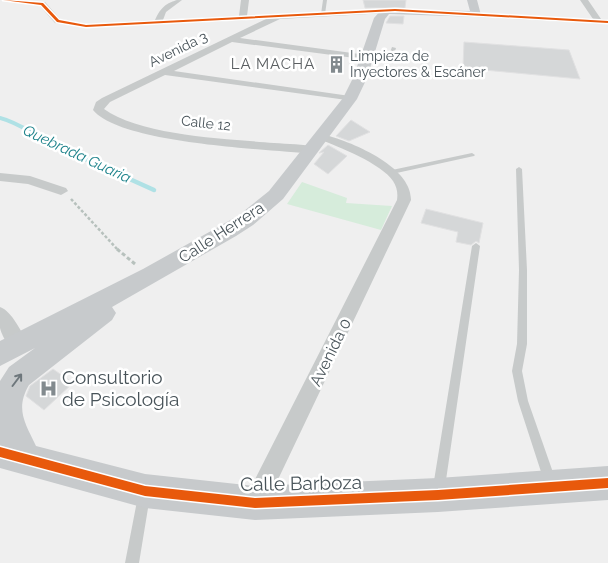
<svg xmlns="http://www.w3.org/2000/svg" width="608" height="563" font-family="Raleway,sans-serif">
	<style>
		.green { fill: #d6ecdb }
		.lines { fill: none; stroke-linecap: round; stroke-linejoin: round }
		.stream-far1 { stroke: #afe1e5; stroke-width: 4 }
		.stream { stroke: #afe1e5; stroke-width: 4.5 }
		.building { fill: #d5d7d8; stroke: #e1e1e2 }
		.path-far1 { stroke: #b7c1bd; stroke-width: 2.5; stroke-dasharray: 3 2; stroke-linecap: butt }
		.path { stroke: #b7c1bd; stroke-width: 3; stroke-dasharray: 4 2.5; stroke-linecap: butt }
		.lane { fill: #c7caca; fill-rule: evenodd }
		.street { fill: #c7caca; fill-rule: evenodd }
		.secondary { fill: #c7cacc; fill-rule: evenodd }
		.cycleway-casing { stroke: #fff; stroke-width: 3 }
		.cycleway { fill: #e8590c; fill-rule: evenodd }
		.oneway { stroke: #6e777c }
		.labels { text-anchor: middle; stroke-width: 5; stroke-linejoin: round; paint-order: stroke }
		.far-street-label { font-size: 14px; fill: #485359; stroke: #fff }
		.far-poi-label { font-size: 14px; fill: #485359; stroke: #fff; text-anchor: start }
		.far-neighbourhood-label { font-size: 15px; letter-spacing: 1px; fill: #5b5f62; stroke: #fff }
		.far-water-label { font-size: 15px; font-style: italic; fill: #1c828a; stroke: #fff }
		.street-label { font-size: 16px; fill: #485359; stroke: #fff }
		.near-poi-label { font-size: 19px; fill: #485359; stroke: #fff; text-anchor: start }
		.near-street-label { font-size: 19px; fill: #485359; stroke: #fff }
	</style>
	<rect width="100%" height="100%" fill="#efefef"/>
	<path class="green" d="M302,182L347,198L346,203L392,206L381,230L287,204Z"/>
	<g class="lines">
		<path class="stream-far1" d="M0,118C20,123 35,136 55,145"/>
		<path class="stream" d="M52,144L154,190"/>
	</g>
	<path class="building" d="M363,0H406L405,8H365Z
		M390,16H404L403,24L386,23Z
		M464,42L569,50L580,79L463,68Z
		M351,120L370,132L349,141L336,136Z
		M328,145L347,156L328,174L314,164L324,152L319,153Z
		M426,209L483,223L479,243L476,241L471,245L456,242L458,232L421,223Z
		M53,369L73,383L44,410L26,396L30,386Z"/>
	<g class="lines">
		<path class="path-far1" d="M71,199L118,250"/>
		<path class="path" d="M117,249L135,264"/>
		<path class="lane" d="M174,0H180L178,1Z
			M323,0H327L325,14L323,15L321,14Z
			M392,47L396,48L393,58L368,56L366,55L368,54L389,55Z
			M472,153L475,155L474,156L392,174L389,172L392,170Z
			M519,167L522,169L527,270V344L522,371L528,401L556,481L554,485L550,487L546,485L544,481L518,401L512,371L517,344L519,270L516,169Z
			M476,243L480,246L445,487L443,491L439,493L435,491L433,487L472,246Z
			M144,490L148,492L150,496L139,563H125L138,496L140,492Z"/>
		<path class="street" d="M1,0L45,2L60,19L86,24L155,20C160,8 168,0 182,0L166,12L163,20L239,16L241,0H249L247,16L386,9L390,11L386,13L280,19L240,38L367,55L370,56V60L232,42L174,71L350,96L354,97V101L165,75L110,102L104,109C141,136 228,139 274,143C288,144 303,144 316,147V153L312,154C266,149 121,144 93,110L96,102L102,98L266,19L86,28L55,23L40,6Z
			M580,0H588L601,19L608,20V24L476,17L472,15L476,13L593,19Z
			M322,134C350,141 412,166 411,200L263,511L255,515L247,511L243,503L247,495L397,200C398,193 397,187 393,181C382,164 338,146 318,139L316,137Z
			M0,173L30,176L66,188L68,191L61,195L28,184L0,181Z
			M0,307C12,311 22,333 28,344L25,349C13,354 3,340 0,328C0,322 0,314 0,307Z"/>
		<path class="secondary" d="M467,0H477L481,15L480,17L389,14L385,19L367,78L357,99L283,199L253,225L236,236L112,307L116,313L112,320L29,385C15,409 25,423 36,446L145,474L255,486L438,478L608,466V500L438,512L255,520L145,508L0,468V381L9,367L35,348L0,366V341L143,269L220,226L239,215L269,191L343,98L353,78L374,18L382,9L470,11Z"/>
		<defs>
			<path id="cycleway" d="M3,0L43,3L59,20L86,25L395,9L608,21V23L395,11L86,27L57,22L41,5Z
				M0,447L145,486L255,498L438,490L608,478V488L438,500L255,508L145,496L0,457Z"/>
		</defs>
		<use href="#cycleway" class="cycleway-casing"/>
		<use href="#cycleway" class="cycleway"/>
	</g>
	<defs><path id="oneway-shaft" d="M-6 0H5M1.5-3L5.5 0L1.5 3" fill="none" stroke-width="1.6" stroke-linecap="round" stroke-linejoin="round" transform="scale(1.25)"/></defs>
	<use class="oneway" href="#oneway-shaft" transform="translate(17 380) rotate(-53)"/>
	<defs>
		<symbol id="building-bare" viewBox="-9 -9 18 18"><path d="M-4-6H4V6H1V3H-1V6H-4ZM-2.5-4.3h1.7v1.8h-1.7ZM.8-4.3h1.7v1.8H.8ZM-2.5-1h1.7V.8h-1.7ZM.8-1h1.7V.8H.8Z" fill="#828a8e" stroke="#fff" stroke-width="2.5" paint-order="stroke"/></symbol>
		<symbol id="hospital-bare" viewBox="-9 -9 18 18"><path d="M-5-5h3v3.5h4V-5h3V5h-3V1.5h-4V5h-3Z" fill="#828a8e" stroke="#fff" stroke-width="2.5" paint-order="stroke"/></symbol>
	</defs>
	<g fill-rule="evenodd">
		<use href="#building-bare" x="324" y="52" width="25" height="25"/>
		<use href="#hospital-bare" x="36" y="376" width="25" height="25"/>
	</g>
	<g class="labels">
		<g class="far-street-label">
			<text transform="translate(178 49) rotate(-26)" y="5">Avenida 3</text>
			<text transform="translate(206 123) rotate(6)" y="5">Calle 12</text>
		</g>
		<g class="far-poi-label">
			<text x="350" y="61">Limpieza de<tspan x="350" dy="16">Inyectores &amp; Escáner</tspan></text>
		</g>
		<g class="far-neighbourhood-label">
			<text x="273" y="69">LA MACHA</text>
		</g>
		<g class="far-water-label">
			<text transform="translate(77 154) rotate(25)" y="5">Quebrada Guaria</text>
		</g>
		<g class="street-label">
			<text transform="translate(221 232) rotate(-33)" y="6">Calle Herrera</text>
			<text transform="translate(330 352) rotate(-64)" y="6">Avenida 0</text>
		</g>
		<g class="near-poi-label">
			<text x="62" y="384">Consultorio<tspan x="62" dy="22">de Psicología</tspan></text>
		</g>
		<g class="near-street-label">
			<text transform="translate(301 483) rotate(-1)" y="7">Calle Barboza</text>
		</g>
	</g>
</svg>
